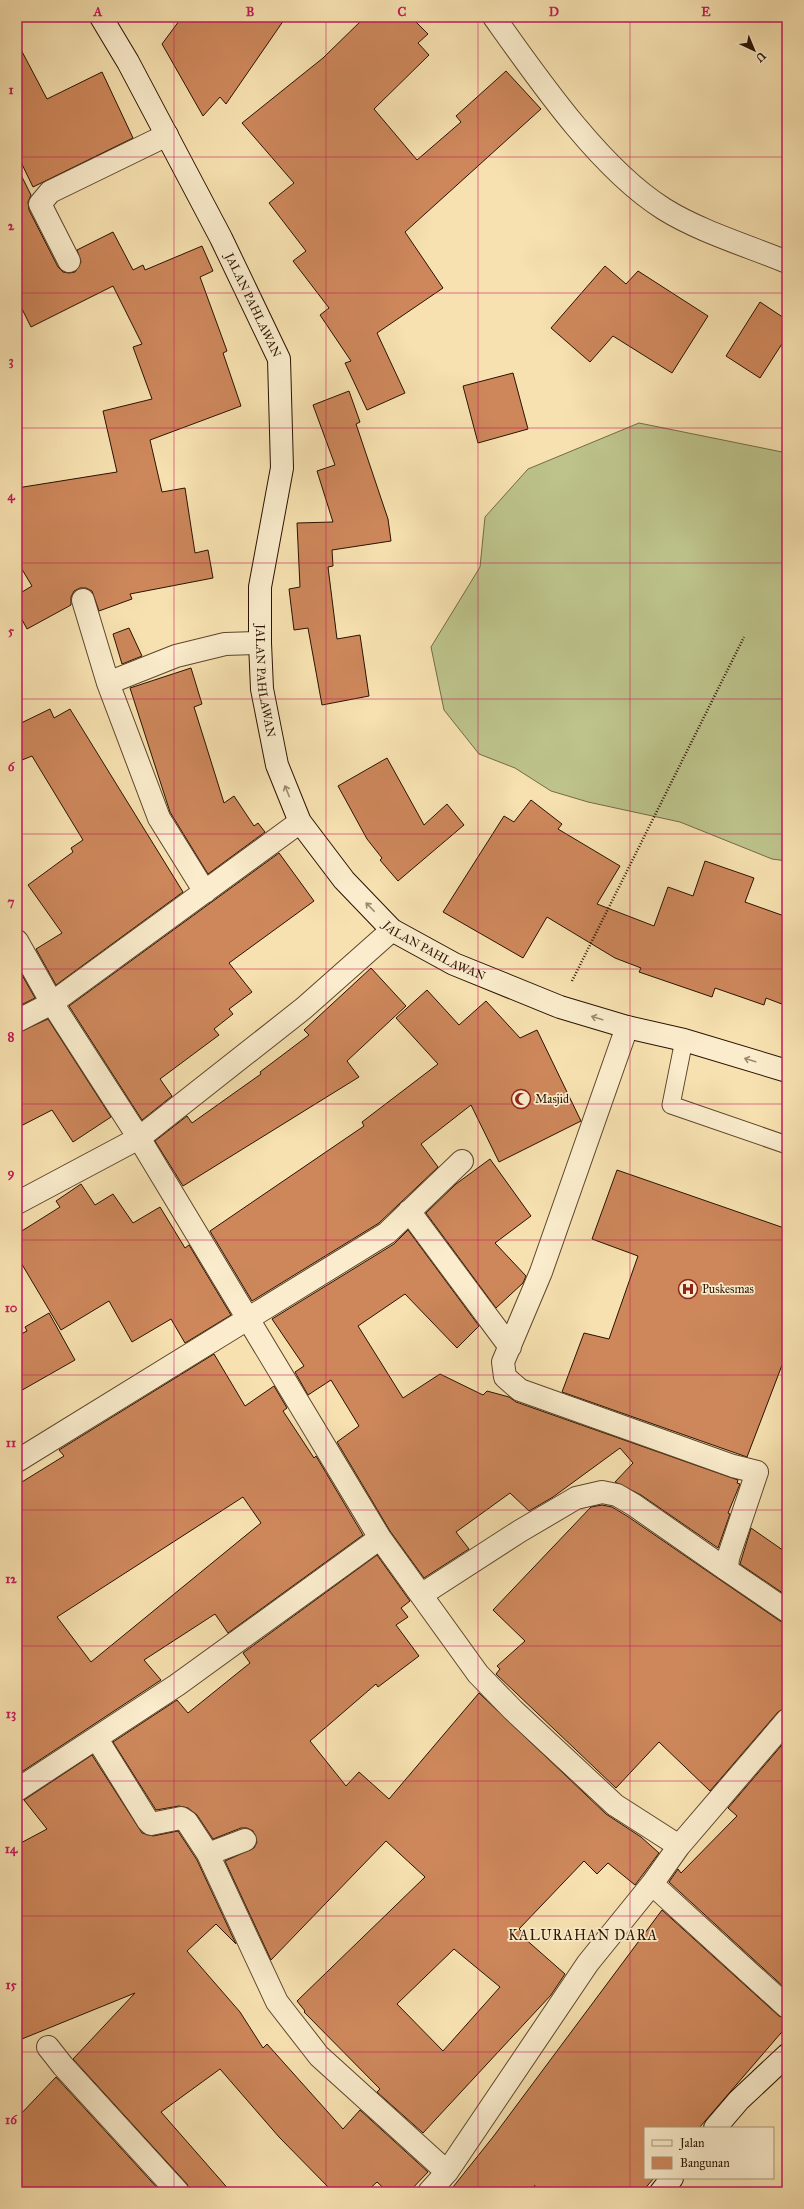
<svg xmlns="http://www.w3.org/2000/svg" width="804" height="2209" font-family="'IM FELL Great Primer',serif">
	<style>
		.grass { fill: #bdc38b; stroke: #746a46 }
		.building { fill: #cd875b; stroke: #2a1200; fill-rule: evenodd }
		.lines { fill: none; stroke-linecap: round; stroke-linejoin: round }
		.lane-casing { stroke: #5d462c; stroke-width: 19 }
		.street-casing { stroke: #5d462c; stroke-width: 24 }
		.secondary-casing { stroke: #2a1200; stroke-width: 24 }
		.path { stroke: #2a1200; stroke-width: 2.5; stroke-dasharray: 1 2; stroke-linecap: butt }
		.lane { stroke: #faeccc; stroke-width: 17 }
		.street { stroke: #faeccc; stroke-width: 22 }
		.secondary { stroke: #faeccc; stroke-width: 22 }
		.oneway { stroke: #9c8a70 }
		.grid { fill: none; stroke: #c2185b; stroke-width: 1; stroke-opacity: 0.55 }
		.labels { text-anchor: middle; stroke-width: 3.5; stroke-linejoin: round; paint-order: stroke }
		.street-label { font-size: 12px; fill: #2a1200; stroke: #faeccc }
		.poi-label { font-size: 12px; fill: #2a1200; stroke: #faeccc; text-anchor: start }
		.quarter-label { font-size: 14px; letter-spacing: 1px; fill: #2a1200; stroke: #faeccc }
		.neatline { fill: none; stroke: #c2185b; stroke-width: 1.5 }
		.grid-label { font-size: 13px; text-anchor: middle; font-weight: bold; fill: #c2185b }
	</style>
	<rect width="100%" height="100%" fill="#f7e1b0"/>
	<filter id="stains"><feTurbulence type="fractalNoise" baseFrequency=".005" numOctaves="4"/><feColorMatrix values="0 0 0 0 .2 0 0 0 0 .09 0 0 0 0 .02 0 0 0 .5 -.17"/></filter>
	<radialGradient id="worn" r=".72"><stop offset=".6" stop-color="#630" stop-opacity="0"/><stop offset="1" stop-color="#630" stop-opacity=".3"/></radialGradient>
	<path class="grass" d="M639,423L787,453V861L772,859L680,822L588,802L551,791L515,768L479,754L444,710L431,647L480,567L485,517L528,469Z"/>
	<path class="building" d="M182,17H286L226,104L220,97L203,116L162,44Z
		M365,17H411L428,34L418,43L429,55L374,109L417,160L461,122L456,116L506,71L541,109L405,232L443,288L377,333L405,393L367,410L345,363L351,361L320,315L329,308L293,261L306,251L269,203L294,183L242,123L323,58Z
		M17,42L47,99L102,72L133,138L33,187L17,154Z
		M17,167L31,195L28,202L29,210L58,267L63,272L69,273L75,272L81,262L77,250L113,232L133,270L143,265L145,270L202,246L213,271L200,277L227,351L223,353L241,406L150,440L162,492L185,488L195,553L208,550L213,578L130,594L132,599L99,611L92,591L86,588H80L74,591L71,597V605L27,629L17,610V595L32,586L17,561V488L117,472L103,411L152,399L133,347L142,344L113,286L31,327L17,299Z
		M605,266L626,284L638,271L708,316L672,373L613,336L590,362L551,328Z
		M760,302L787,320V336L760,378L726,356Z
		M513,373L528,429L478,443L463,386Z
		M349,391L360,422L356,424L388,519L391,541L332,550L333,566L328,567L337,639L360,635L369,696L322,705L308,628L294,630L289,589L300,587L297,523L333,522L317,471L335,465L313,405Z
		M129,628L142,656L122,664L113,634Z
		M191,668L202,704L194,707L224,803L234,796L254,826L258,823L265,832L208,874L170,812L130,688Z
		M50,709L54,718L70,709L183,892L56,985L36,949L62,933L28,885L73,852L71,848L83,840L32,756L17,762V725Z
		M387,758L424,825L447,804L464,825L398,881L380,860L382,858L367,839L338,786Z
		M531,800L562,824L558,829L620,866L597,904L654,926L668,887L693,896L705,861L754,878L745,902L787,917V1006L766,998L764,1005L715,988L712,997L639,972L641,968L615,958L547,917L523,958L443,912L504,816L514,822Z
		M279,853L314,901L229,963L252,992L229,1009L233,1014L214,1029L219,1035L160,1079L172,1096L142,1120L69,1006Z
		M17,966L35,998L17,1007Z
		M371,968L406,1006L347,1061L359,1077L183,1186L155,1141L187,1116L192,1123L261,1074L260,1072L309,1035L304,1030Z
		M427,990L459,1025L486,1001L520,1038L537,1030L581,1121L499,1162L471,1105L421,1144L438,1167L379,1223L252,1301L210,1231L364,1126L362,1122L438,1064L396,1018Z
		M48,1019L111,1117L73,1142L52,1110L17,1128V1033Z
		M490,1159L531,1216L495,1243L526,1276L523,1283L496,1308L426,1213L456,1184Z
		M617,1170L787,1229V1352L747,1457L562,1392L584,1333L609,1339L638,1256L592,1239Z
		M81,1184L95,1205L113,1194L133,1223L160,1207L185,1248L189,1245L231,1315L185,1343L171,1319L132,1342L109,1301L61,1330L17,1256V1234L60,1207L56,1201Z
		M408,1230L479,1326L457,1348L405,1294L358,1326L403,1398L440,1374L483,1395L487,1391L509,1397L516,1402L738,1480L737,1483L740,1484L728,1513L730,1514L718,1548L641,1495L615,1482L633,1463L620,1448L553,1497L529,1511L510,1493L456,1532L469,1549L424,1578L390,1531L337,1442L359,1426L331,1380L308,1395L295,1372L304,1366L272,1319L394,1244Z
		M49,1313L75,1360L17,1393V1336L27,1331L25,1327Z
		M214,1354L245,1406L274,1386L287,1408L283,1411L314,1458L316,1456L363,1535L228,1633L215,1614L144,1660L161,1680L17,1775V1485L64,1456L59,1450ZM243,1497L261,1523L91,1662L57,1617Z
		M602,1505L612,1507L627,1516L780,1621L787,1623V1708L778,1712L710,1791L659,1742L616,1788L496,1674L500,1669L497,1666L525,1641L493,1610L591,1507Z
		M751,1528L787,1553V1596L740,1564Z
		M377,1555L410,1601L401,1608L408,1617L396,1625L419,1656L378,1687L376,1684L310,1741L346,1786L359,1772L389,1799L479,1693L606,1814L641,1837L659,1853L635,1885L608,1863L597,1874L584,1861L519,1929L525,1935L523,1937L565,1974L551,1995L423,2133L377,2092L380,2089L304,2012L305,2011L297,2001L425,1877L386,1841L271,1960L225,1861L254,1848L257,1842L253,1831L247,1828H241L213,1839L197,1815L188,1808L179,1806L156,1810L113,1742L177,1700L188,1713L250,1663L243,1653ZM454,1949L500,1987L443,2051L397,2004Z
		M787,1739V1990L669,1882L678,1869L681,1873L737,1816L728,1808Z
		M92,1755L142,1833L153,1836L178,1831L197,1860L236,1944L216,1924L187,1951L240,2012L263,2048L267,2044L343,2129L360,2110L428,2172L409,2192H388L377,2182L366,2192H333L279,2137L220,2069L161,2112L231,2192H190L187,2184L73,2059L135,1993L17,2041V1845L47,1829L24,1800Z
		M662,1910L779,2016L787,2019V2026L699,2128H645V2178H654L642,2192H449L493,2137Z
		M56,2077L161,2192H17V2118Z"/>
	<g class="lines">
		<defs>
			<path id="lane" d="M684,1040L671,1105L787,1145"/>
			<path id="street" d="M494,17C538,79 600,169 664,209C699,231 748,246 787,262
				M69,261L40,204L50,192L167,135
				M83,600L108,683L159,818L205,892
				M108,683L176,656L225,644L260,643
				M392,930L304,1008L139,1138L380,1538L478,1674L513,1710L615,1805L679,1846
				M17,941L52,1003L139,1138L17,1203
				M17,1021L52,1003L300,822
				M627,1027L541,1272L503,1362L505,1377L520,1390L733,1466L757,1472L728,1558L727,1570L787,1611
				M409,1211L510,1347
				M17,1461L387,1233L462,1161
				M421,1595L520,1531L576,1498L602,1492L617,1495L634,1505L727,1570
				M97,1739L148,1821L151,1824L181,1818L187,1822L208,1854L277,2002L319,2056L447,2172
				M17,1790L177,1685L380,1538
				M208,1854L245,1840
				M652,1884L787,2007
				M48,2047L63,2066L178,2192
				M429,2192L447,2172L588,1963L652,1884L679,1846L787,1720"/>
			<g id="secondary">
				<path id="s1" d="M101,17L128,62L221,238L279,359L282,468L260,587V643L262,689L277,765L300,822L344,880L392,930L454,964L560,1007L627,1027L684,1040L787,1071"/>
				<path d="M715,2128L739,2100L787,2055"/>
				<path d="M661,2192L672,2178"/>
			</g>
		</defs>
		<use href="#lane" class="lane-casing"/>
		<use href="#street" class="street-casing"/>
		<use href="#secondary" class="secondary-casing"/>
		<path class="path" d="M572,981L744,637
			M534,2186L542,2192"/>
		<use href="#lane" class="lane"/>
		<use href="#street" class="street"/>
		<use href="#secondary" class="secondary"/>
	</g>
	<defs><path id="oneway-shaft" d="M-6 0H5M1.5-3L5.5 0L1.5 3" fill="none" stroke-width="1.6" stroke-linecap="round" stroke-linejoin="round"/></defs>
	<g class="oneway">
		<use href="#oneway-shaft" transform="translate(287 791) rotate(-112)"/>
		<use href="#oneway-shaft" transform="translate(370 907) rotate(-134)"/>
		<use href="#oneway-shaft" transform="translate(597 1018) rotate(-163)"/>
		<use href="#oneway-shaft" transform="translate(750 1060) rotate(-163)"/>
	</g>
	<path class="grid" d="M174,17V2192M326,17V2192M478,17V2192M630,17V2192M17,157H787M17,293H787M17,428H787M17,563H787M17,699H787M17,834H787M17,969H787M17,1104H787M17,1240H787M17,1375H787M17,1510H787M17,1646H787M17,1781H787M17,1916H787M17,2052H787"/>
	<defs>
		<symbol id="mosque-ring" viewBox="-11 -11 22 22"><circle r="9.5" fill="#faeccc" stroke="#8f2418" stroke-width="1.5"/><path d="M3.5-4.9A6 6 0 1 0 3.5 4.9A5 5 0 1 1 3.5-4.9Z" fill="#8f2418"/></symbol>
		<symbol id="hospital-ring" viewBox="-11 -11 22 22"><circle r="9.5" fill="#faeccc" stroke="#8f2418" stroke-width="1.5"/><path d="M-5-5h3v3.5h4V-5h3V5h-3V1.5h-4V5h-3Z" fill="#8f2418"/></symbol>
	</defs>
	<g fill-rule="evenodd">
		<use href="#mosque-ring" x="510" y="1088" width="22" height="22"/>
		<use href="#hospital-ring" x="677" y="1278" width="22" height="22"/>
	</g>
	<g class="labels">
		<g class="street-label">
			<text dy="4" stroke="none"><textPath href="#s1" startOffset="326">JALAN PAHLAWAN</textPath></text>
			<text dy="4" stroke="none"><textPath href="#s1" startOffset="710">JALAN PAHLAWAN</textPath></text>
			<text dy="4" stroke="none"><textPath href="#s1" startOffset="1046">JALAN PAHLAWAN</textPath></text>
		</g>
		<g class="poi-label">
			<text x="535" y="1103">Masjid</text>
			<text x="702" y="1293">Puskesmas</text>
		</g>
		<g class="quarter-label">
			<text x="583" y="1940">KALURAHAN DARA</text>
		</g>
	</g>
	<rect width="804" height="2209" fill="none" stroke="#f7e1b0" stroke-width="44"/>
	<rect x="644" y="2127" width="130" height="52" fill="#faeccc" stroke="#a7957a"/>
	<rect x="652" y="2140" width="20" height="6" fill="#faeccc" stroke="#a7957a"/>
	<text x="680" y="2147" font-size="12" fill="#2a1200">Jalan</text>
	<rect x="652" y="2157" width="20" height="12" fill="#cd875b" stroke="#a7957a"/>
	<text x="680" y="2167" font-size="12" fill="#2a1200">Bangunan</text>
	<g transform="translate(754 50) rotate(136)" stroke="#faeccc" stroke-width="3" paint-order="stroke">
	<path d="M0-3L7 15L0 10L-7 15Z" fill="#2a1200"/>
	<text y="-6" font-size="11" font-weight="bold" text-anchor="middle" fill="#2a1200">U</text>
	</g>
	<rect x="22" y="22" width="760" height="2165" class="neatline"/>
	<g class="grid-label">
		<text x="98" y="16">A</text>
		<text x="250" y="16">B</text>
		<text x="402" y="16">C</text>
		<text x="554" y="16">D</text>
		<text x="706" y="16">E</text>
		<text x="11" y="94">1</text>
		<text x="11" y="230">2</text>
		<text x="11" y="365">3</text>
		<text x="11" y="500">4</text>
		<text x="11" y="635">5</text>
		<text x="11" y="771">6</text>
		<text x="11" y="906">7</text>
		<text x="11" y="1041">8</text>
		<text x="11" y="1177">9</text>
		<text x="11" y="1312">10</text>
		<text x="11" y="1447">11</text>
		<text x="11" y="1583">12</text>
		<text x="11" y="1718">13</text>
		<text x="11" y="1853">14</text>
		<text x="11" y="1989">15</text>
		<text x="11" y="2124">16</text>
	</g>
	<rect width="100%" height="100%" filter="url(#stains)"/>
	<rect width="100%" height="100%" fill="url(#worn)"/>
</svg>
